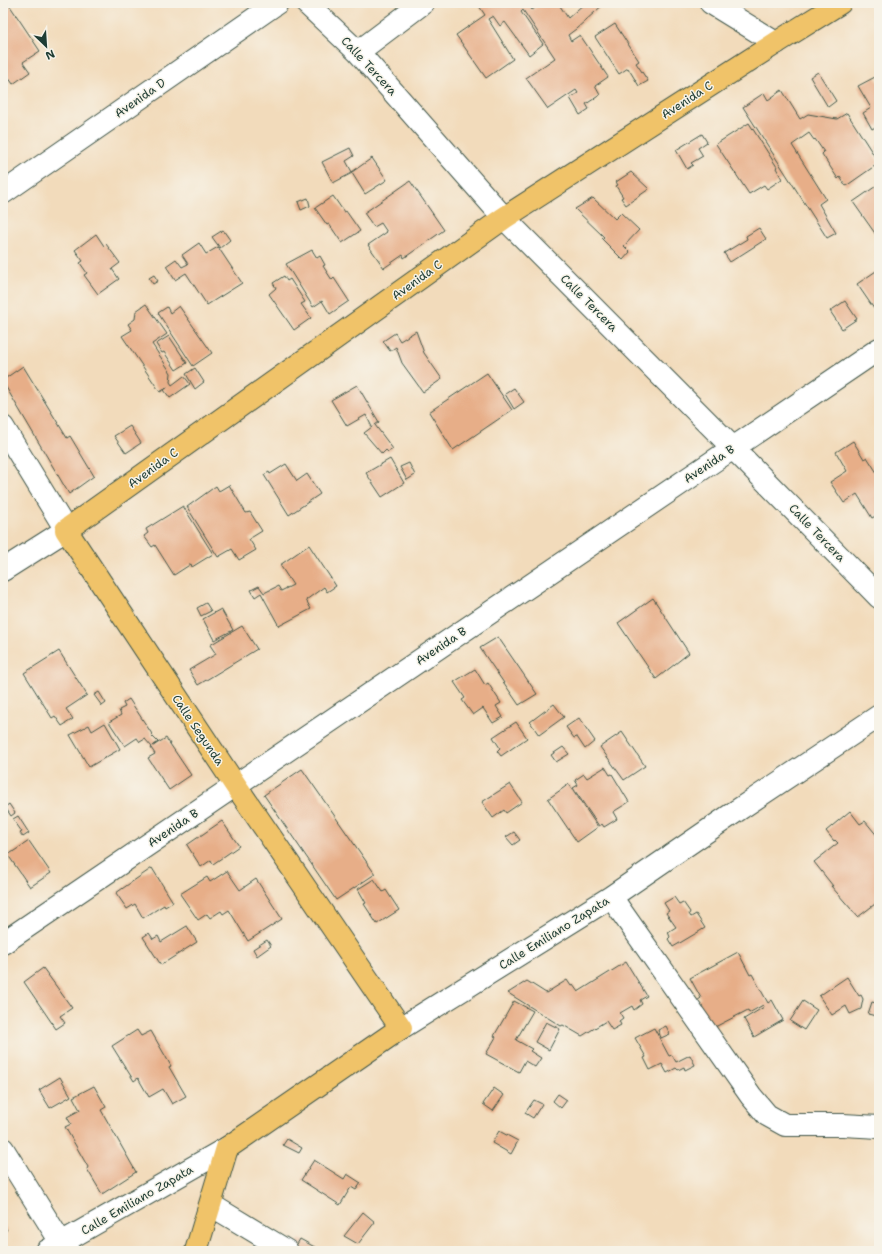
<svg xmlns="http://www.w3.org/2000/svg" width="882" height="1254" font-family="'Shantell Sans',sans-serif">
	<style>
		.building { fill: #e7ae88 }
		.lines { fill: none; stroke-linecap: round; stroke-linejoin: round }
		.minor-casing { stroke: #3f5548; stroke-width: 24 }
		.major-casing { stroke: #3f5548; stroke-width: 24 }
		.minor { stroke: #fff; stroke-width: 22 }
		.major { stroke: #f0c369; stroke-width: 22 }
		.labels { text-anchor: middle; stroke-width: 3; stroke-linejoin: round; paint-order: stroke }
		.street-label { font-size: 12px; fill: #1f3d34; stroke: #f7f3e8 }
	</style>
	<rect width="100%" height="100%" fill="#f7f3e8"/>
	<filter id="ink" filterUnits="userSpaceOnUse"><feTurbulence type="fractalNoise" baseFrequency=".025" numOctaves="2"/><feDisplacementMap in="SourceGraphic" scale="8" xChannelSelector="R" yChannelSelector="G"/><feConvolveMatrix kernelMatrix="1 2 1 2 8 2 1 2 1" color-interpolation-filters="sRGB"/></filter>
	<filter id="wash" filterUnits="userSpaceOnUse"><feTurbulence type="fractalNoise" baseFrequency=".012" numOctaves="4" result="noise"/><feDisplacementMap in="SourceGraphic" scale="16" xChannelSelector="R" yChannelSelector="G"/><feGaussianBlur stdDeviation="0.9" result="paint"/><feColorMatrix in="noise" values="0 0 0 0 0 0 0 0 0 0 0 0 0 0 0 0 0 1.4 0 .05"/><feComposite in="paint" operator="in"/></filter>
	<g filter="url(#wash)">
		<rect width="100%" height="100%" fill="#f2dbbb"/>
		<g id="blocks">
			<path class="building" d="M8,3L40,51L23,62L30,72L13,84L3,70V6Z
				M477,3H527L532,10L542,3H558L568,18L585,3H605L576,29L568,35L571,41L580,35L608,77L595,86L600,95L586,104L589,109L580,115L570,98L578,93L576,90L548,109L526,78L555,58L523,10L521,12L543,44L529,55L505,22L500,26L493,16L488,19L513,59L486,78L456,35L485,15Z
				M615,24L639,61L636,63L648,81L639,86L628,68L619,74L595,37Z
				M818,72L836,101L828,107L810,77Z
				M875,77L879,83V125L872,129L863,113L871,108L858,86Z
				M782,90L800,119L808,114L837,119L847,113L879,163L846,186L840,177L838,179L822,154L824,152L815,139L814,140L809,133L792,145L826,199L819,204L836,233L827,238L743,107L764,93L768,100Z
				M749,123L777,167L776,168L782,179L767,189L764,185L749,194L716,144Z
				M702,134L707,142L698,148L703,156L691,163L693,165L687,169L676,150Z
				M879,144V153L875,148Z
				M350,148L354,156L346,161L352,172L372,158L387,180L365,194L352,173L333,183L322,162Z
				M631,172L649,189L626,205L621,198L623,197L616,186L618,185L616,182Z
				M410,181L444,230L404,258L403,255L384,268L368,245L387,232L381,223L374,227L364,213Z
				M879,184V239L853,202Z
				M333,196L344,212L346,211L360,231L342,243L329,224L327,225L315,208Z
				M308,198L310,206L301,210L298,202Z
				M593,198L615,219L621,213L639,230L624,246L630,252L623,260L602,239L604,237L575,209Z
				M759,228L766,239L730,262L724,253L747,239L746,236Z
				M223,230L230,240L220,248L212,237Z
				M96,234L104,246L106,244L120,263L112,269L119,279L98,294L84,275L87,273L80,263L83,261L75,250Z
				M199,243L206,254L218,247L242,283L207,305L186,273L175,280L166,266L176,259L182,267L188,264L182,255Z
				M312,250L317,258L320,256L325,265L323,266L332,280L334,278L349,301L330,314L322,301L313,307L286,264Z
				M879,269V316L857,284Z
				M154,275L158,281L153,284L149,278Z
				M284,276L287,281L290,279L305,302L301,304L311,318L294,330L269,294L276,288L273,283Z
				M845,301L857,319L842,329L830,311Z
				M146,304L167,334L152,344L171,373L170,382L172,385L184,376L190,384L170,398L164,390L168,387L160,392L122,336L132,330L128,324L135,319L136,311Z
				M179,306L212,353L193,366L158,313L167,307L170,313Z
				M416,331L424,353L442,379L423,392L402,363L396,347L390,351L383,341L395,333L400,341Z
				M169,336L187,363L176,370L164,352L162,353L156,344Z
				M23,366L67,438L70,436L94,476L69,494L3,382V380Z
				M195,368L204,382L195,389L186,374Z
				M487,373L512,410L453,450L429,412Z
				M357,385L379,422L375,425L393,449L388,452L386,450L382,454L364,433L372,427L366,415L347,426L331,400Z
				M514,388L524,402L514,409L505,394Z
				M130,426L141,443L126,453L114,436Z
				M853,441L864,459L867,457L879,476V514L872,518L857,494L844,503L830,482L847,471L836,452Z
				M390,459L404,483L382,497L366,473Z
				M409,463L415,475L407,480L400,467Z
				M286,464L297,481L307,474L320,494L289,515L264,475L269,472L270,474Z
				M229,485L246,513L250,512L262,531L249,539L256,550L239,560L232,549L218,557L187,507L216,486L219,491Z
				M183,506L213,554L192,567L191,564L174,575L155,545L152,547L144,536L148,533L146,529Z
				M309,545L336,586L327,592L324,587L306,600L311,609L279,626L261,593L255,597L251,590L259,586L264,593L278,586L281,591L293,585L280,565Z
				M653,598L689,653L656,679L618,623Z
				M206,603L211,611L201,616L197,608Z
				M221,609L233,630L214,640L203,619Z
				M242,626L257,649L198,685L189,670L216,654L210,645Z
				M498,637L537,694L519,705L480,648Z
				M59,651L87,695L66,709L73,719L62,726L55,716L52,718L24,673Z
				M475,669L485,685L488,683L501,703L496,706L503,717L493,723L483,708L473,715L462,700L465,698L454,682Z
				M99,692L106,703L102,706L94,695Z
				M129,699L152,734L151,735L158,742L153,746L166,738L191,775L169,790L148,758L155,754L151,748L152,747L145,739L140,742L137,738L125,746L109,722L121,715L119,710L125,707L123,703Z
				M554,704L564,717L539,735L530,722Z
				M579,718L595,741L585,749L577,737L574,738L566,727Z
				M516,722L527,738L501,756L497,751L500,748L493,737Z
				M105,723L120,749L89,767L70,735L89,725L92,731Z
				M622,732L645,766L624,780L600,747Z
				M563,747L569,754L556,762L551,755Z
				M605,767L610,775L612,774L629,802L613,812L617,819L604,827L602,824L599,826L573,788L578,785L575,780L584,774L587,778Z
				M302,769L375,874L336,900L264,795Z
				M510,784L522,802L506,813L504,810L493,818L482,802Z
				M569,784L598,827L577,842L548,799Z
				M9,804L15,813L11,816L5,807Z
				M850,811L860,824L865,821L879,838V901L858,917L831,886H833L814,862L838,843L835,840L834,841L826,831Z
				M18,816L29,833L23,837L20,833L22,832L13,819Z
				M222,821L239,846L213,864L211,860L201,867L187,845Z
				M514,832L520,840L513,845L506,837Z
				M29,841L51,873L30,887L8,855Z
				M152,868L173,902L165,907L164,905L143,918L135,904L127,909L116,893Z
				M227,871L240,890L256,879L282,919L248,941L229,910L223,914L221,911L210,918L207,914L198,920L180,894L207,877L210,882Z
				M374,879L383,892L386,890L399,910L377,924L364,904L366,903L358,889Z
				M674,897L679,904L683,902L690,912L689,914L691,917L696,914L705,928L673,947L668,939L670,937L668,932L676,927L666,913L669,911L664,903Z
				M187,926L197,942L161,965L143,937L149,933L153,939L158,936L161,942Z
				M267,940L271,946L257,956L253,949Z
				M738,952L750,975L752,974L768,1003L772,1000L783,1020L754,1037L744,1019L764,1007L763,1005L749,1013L748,1010L713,1028L697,1001L701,998L690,978Z
				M626,962L647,996L640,1000L642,1004L634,1010L632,1006L620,1013L623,1018L619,1021L621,1025L612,1030L606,1021L582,1036L563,1025L561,1026L508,993L527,981L546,993L567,980L571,986L573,985L578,992Z
				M43,968L72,1008L60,1016L65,1023L56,1029L24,982Z
				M847,977L859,996L861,995L863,999L861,1009L850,1014L846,1006L832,1015L819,996Z
				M514,1001L533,1011L516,1040L532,1049L530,1051L541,1058L535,1067L525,1061L519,1072L486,1054L496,1037L494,1036Z
				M803,1001L817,1010L804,1030L790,1021Z
				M872,1002L879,1004L876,1016L868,1014Z
				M546,1022L560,1029L549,1050L535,1042Z
				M666,1026L670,1034L661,1038L658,1030Z
				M654,1028L669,1056L672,1055L676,1062L690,1055L695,1065L685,1070L684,1067L678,1070L676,1068L667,1073L662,1064L650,1070L644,1058L646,1057L635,1038Z
				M137,1030L141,1036L151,1031L171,1066L169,1067L186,1096L172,1104L163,1089L149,1097L138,1078L134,1081L112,1046Z
				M60,1077L71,1096L50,1108L39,1090Z
				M94,1086L106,1107L101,1110L136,1172L102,1194L87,1169L88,1167L65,1127L71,1124L67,1117L80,1110L73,1097Z
				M494,1088L504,1095L493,1111L483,1104Z
				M558,1094L567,1100L561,1108L553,1101Z
				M534,1100L542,1104L533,1118L525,1113Z
				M499,1131L518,1141L511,1154L492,1143Z
				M287,1139L302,1148L299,1153L283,1145Z
				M314,1160L344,1179L347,1174L361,1183L356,1190L351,1187L340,1205L301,1180Z
				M363,1212L375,1222L358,1244L344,1236Z
				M3,1224L7,1230L3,1232Z
				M300,1239L322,1251H293Z"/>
		</g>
	</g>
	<g filter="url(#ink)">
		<use href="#blocks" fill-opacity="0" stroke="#3f5548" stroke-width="1"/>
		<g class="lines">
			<defs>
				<path id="minor" d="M306,3L358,52L504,218L733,448L879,597
					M711,3L776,43
					M358,52L423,3
					M3,193L277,3
					M3,427L66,530L3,570
					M611,897L751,1096L767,1115L785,1125H843L879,1127
					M3,943L879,349
					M401,1028L611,897L735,812L879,716
					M3,1149L62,1244L69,1251
					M211,1205L287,1251
					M47,1251L227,1148"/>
				<path id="major" d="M196,1251L227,1148L401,1028L236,786L66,530L504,218L776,43L840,3"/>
			</defs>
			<use href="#minor" class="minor-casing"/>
			<use href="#major" class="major-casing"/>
			<use href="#minor" class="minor"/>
			<use href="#major" class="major"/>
		</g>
	</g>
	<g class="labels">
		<g class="street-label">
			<text transform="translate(369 66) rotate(47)" y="4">Calle Tercera</text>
			<text transform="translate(140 98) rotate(-35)" y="4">Avenida D</text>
			<text transform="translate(687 100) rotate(-33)" y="4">Avenida C</text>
			<text transform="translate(417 280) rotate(-36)" y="4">Avenida C</text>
			<text transform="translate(589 303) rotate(45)" y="4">Calle Tercera</text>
			<text transform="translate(709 464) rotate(-34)" y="4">Avenida B</text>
			<text transform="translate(153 468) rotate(-36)" y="4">Avenida C</text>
			<text transform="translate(817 533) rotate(46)" y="4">Calle Tercera</text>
			<text transform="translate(441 646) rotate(-34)" y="4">Avenida B</text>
			<text transform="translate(198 730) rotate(56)" y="4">Calle Segunda</text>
			<text transform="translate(173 828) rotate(-34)" y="4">Avenida B</text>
			<text transform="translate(554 933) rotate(-32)" y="4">Calle Emiliano Zapata</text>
			<text transform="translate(137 1200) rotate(-30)" y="4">Calle Emiliano Zapata</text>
		</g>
	</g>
	<rect width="882" height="1254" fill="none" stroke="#f7f3e8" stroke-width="16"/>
	<g transform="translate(46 46) rotate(155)" stroke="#f7f3e8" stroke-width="3" paint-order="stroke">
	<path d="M0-3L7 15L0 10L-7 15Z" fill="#1f3d34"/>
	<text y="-6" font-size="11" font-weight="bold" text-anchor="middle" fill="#1f3d34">N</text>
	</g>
</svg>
